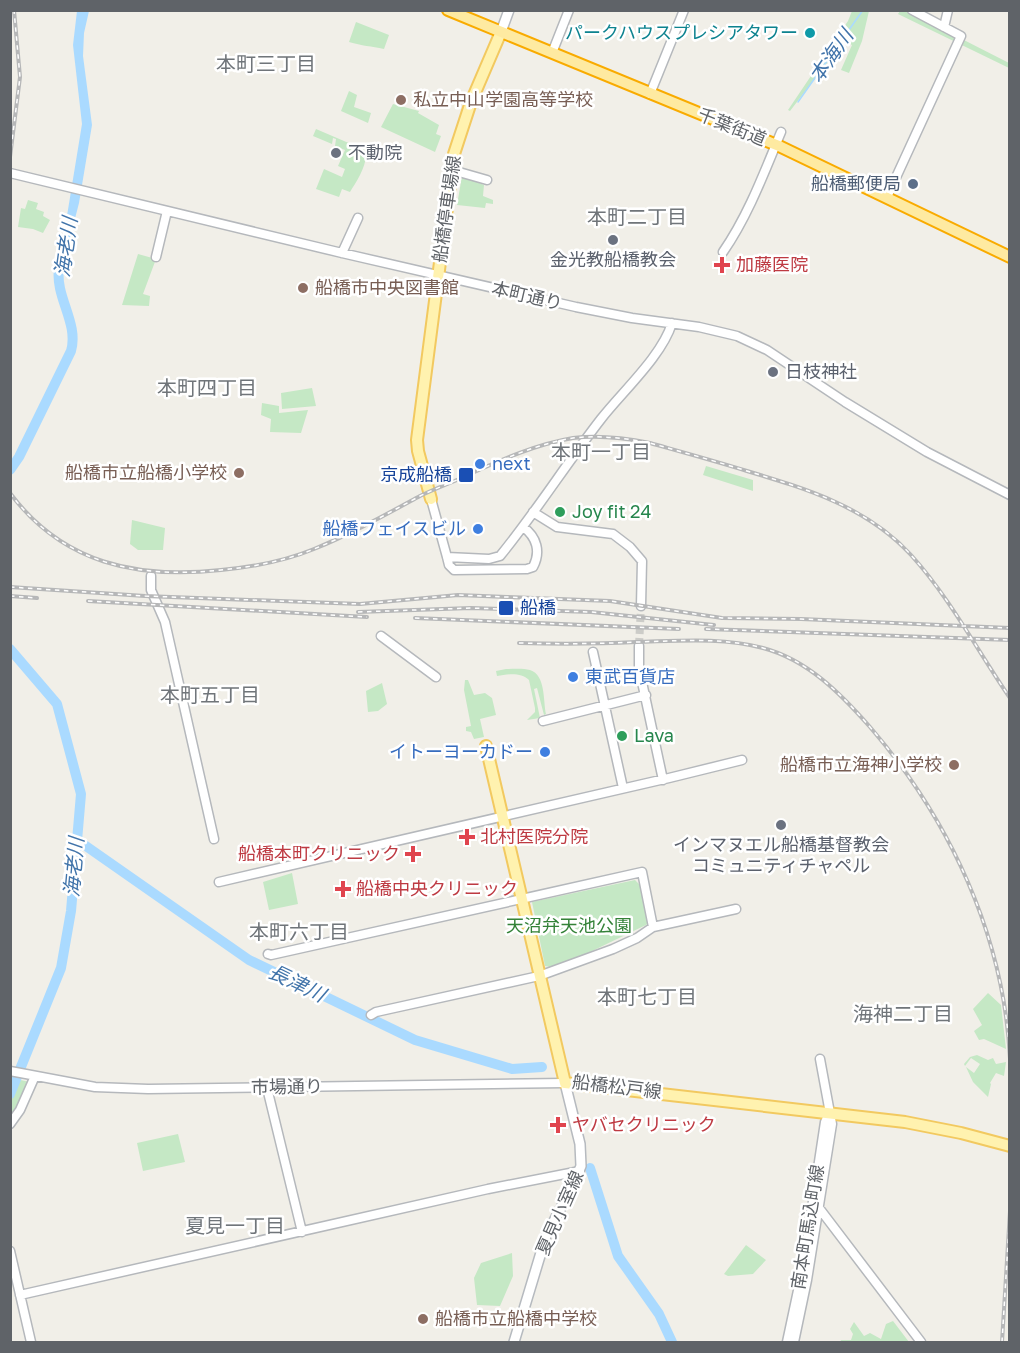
<svg xmlns="http://www.w3.org/2000/svg" width="1020" height="1353" font-family="'Golos Text','Noto Sans JP',sans-serif">
	<style>
		.green { fill: #c5e8c5 }
		.water { fill: #aadaff }
		.lines { fill: none; stroke-linecap: round; stroke-linejoin: round }
		.stream { stroke: #aadaff; stroke-width: 1.5 }
		.river { stroke: #aadaff; stroke-width: 10 }
		.tertiary-tunnel { stroke: #ccccc8; stroke-width: 8; stroke-dasharray: 8 4; stroke-linecap: butt }
		.tertiary-casing { stroke: #b5b8bc; stroke-width: 11 }
		.secondary-casing { stroke: #b6babf; stroke-width: 12 }
		.primary-casing { stroke: #f2c960; stroke-width: 14 }
		.trunk-casing { stroke: #f9ab00; stroke-width: 14 }
		.tertiary { stroke: #fff; stroke-width: 8 }
		.secondary { stroke: #fff; stroke-width: 9 }
		.primary { stroke: #fff2af; stroke-width: 10 }
		.trunk { stroke: #feeaa1; stroke-width: 10 }
		.rail-casing { stroke: #b6b7b8; stroke-width: 4 }
		.rail { stroke: #fff; stroke-width: 1.5; stroke-dasharray: 4.5; stroke-linecap: butt }
		.culture-dot { fill: #0f9aa8; stroke: #fff; stroke-width: 2 }
		.education-dot { fill: #8d6e63; stroke: #fff; stroke-width: 2 }
		.worship-dot { fill: #6b7280; stroke: #fff; stroke-width: 2 }
		.service-dot { fill: #5c6f8a; stroke: #fff; stroke-width: 2 }
		.health-dot { fill: #e0444e; stroke: #fff; stroke-width: 2 }
		.shop-dot { fill: #3f7fe0; stroke: #fff; stroke-width: 2 }
		.transit-dot { fill: #1a4fb4; stroke: #fff; stroke-width: 2 }
		.leisure-dot { fill: #2e9e5b; stroke: #fff; stroke-width: 2 }
		.labels { text-anchor: middle; stroke-width: 5; stroke-linejoin: round; paint-order: stroke }
		.culture-label { font-size: 18px; fill: #0d838f; stroke: #fff; text-anchor: end }
		.education-label { font-size: 18px; fill: #785e54; stroke: #fff; text-anchor: start }
		.street-label { font-size: 18px; fill: #5f6368; stroke: #fff }
		.worship-label { font-size: 18px; fill: #5b616d; stroke: #fff; text-anchor: start }
		.service-label { font-size: 18px; fill: #4e5e75; stroke: #fff; text-anchor: end }
		.health-label { font-size: 18px; fill: #be3a42; stroke: #fff; text-anchor: start }
		.shop-label { font-size: 18px; fill: #366cbe; stroke: #fff; text-anchor: start }
		.transit-label { font-size: 18px; fill: #164399; stroke: #fff; text-anchor: end }
		.leisure-label { font-size: 18px; fill: #27864d; stroke: #fff; text-anchor: start }
		.park-label { font-size: 18px; fill: #348238; stroke: #fff }
		.water-label { font-size: 20px; font-style: italic; fill: #4174aa; stroke: #fff }
		.neighbourhood-label { font-size: 20px; fill: #70757a; stroke: #fff }
	</style>
	<rect width="100%" height="100%" fill="#f1efe8"/>
	<path class="green" d="M852,11H869L862,41L849,73L841,70L852,45L844,41L790,111L788,110L848,21Z
		M900,11H907L1009,63V68L898,14Z
		M356,22L389,35L384,49C371,46 362,46 349,42Z
		M349,91L357,95L354,107L371,113L368,123L341,111Z
		M393,104L419,111L418,113L439,125L436,134L441,136L435,152L381,127Z
		M316,129L365,150C369,163 357,181 350,192L342,189L339,197L316,189L324,169L342,177L345,169L338,166L345,150L335,146L336,139L333,138L332,144L313,136Z
		M462,176L484,185L483,196L493,200V204L486,203L485,208L457,205Z
		M28,200L38,203L36,209L44,212L43,216L50,220L43,233L33,229L18,227L21,208L25,209Z
		M138,254L156,259L143,294L150,296L149,306L122,305Z
		M312,388L316,406L282,409L281,393Z
		M262,403L279,406V413L308,410L301,433L270,432L271,419L261,415Z
		M706,466L753,480V491L703,475Z
		M132,520L165,528L163,550H138L130,544Z
		M506,669C513,669 523,668 530,670C546,675 543,701 546,714L544,715L537,688L534,689L540,718L527,720L535,712V708L529,680C521,672 508,674 497,676L496,671Z
		M465,680H468L474,695L485,693L492,698L496,715L480,719L484,737L474,739L471,732L466,731V727L471,726L464,690Z
		M382,683L387,704L378,711L368,712L366,691Z
		M292,873L298,904L269,910L263,882Z
		M635,880L640,885L648,924L588,953L550,967L545,966L532,902Z
		M988,993L1001,1005L1006,1049L984,1039L979,1040L974,1031L982,1025L973,1009Z
		M977,1055L988,1060L993,1058L996,1064L1006,1062L1004,1076L996,1073L990,1083L991,1084L988,1097L973,1082L966,1067L974,1073L980,1064L971,1058L965,1066L964,1064L970,1057Z
		M11,1078L30,1082L11,1120Z
		M178,1134L185,1162L143,1171L137,1143Z
		M746,1245L766,1260L753,1274L728,1276L724,1274Z
		M512,1253L513,1276L500,1306L477,1305L474,1278L481,1263Z
		M893,1321L909,1342H840L841,1340H851L853,1334L850,1329L854,1322L864,1336L870,1333L881,1339L886,1324Z"/>
	<path class="water" d="M77,11H89L84,33L83,56L92,125L79,203L58,285L57,277L82,124L73,45Z"/>
	<g class="lines">
		<path class="stream" d="M798,102L863,10
			M566,920L577,918"/>
		<path class="river" d="M10,470L19,457L71,351C79,323 55,297 59,269
			M10,649L57,704L81,794L71,911L61,968L10,1094
			M75,842L83,844L249,960L295,982L415,1040L512,1069L542,1067
			M590,1168L618,1256L659,1314L672,1342"/>
		<path class="tertiary-tunnel" d="M639,646L641,606"/>
		<defs>
			<path id="tertiary" d="M944,27L948,10
				M552,53L569,10
				M650,94L684,10
				M452,170L487,180
				M10,173L342,253L576,307L632,318L699,327L737,336L767,350L845,402L927,452L1010,495
				M887,197L961,36L912,10
				M723,252C748,216 764,173 781,132
				M342,253L358,218
				M156,257L167,211
				M431,499L447,557L449,565L454,570L527,569L533,567C541,552 537,537 523,527
				M533,512L557,527L613,534L630,547L642,561L641,606
				M447,557L489,559L500,556C536,512 566,464 601,419C622,392 662,356 672,323
				M151,576V590L165,622L214,839
				M381,636L436,677
				M639,646V668L663,780
				M593,652L623,788
				M543,721L646,695
				M219,882L669,778L742,760
				M268,954L271,955L642,872L653,927
				M371,1015L376,1012L539,976L613,949L637,938L653,927L736,909
				M10,1071L95,1087L148,1089L565,1083
				M267,1088L302,1232
				M10,1124L20,1110L35,1076
				M816,1204L921,1342
				M10,1251L31,1342
				M20,1295L488,1189L580,1171
				M787,1342L803,1267L825,1122L829,1113
				M794,1342L807,1280L832,1124L820,1059"/>
			<path id="secondary" d="M501,32L509,10
				M514,1342L546,1236L572,1187L581,1166L580,1144L565,1083"/>
			<path id="primary" d="M431,499L418,451L417,440L454,154L471,102L501,32
				M486,746L565,1083L905,1122L961,1133L1010,1146"/>
			<path id="trunk" d="M448,10L779,146L1010,257"/>
		</defs>
		<use href="#tertiary" class="tertiary-casing"/>
		<use href="#secondary" class="secondary-casing"/>
		<use href="#primary" class="primary-casing"/>
		<use href="#trunk" class="trunk-casing"/>
		<use href="#tertiary" class="tertiary"/>
		<use href="#secondary" class="secondary"/>
		<use href="#primary" class="primary"/>
		<use href="#trunk" class="trunk"/>
		<defs>
			<path id="rail" d="M10,157L20,77L14,10
				M10,493C63,564 137,579 221,570C253,567 285,561 314,549C351,534 385,515 420,496C436,488 454,482 470,474C503,459 537,444 573,438C599,435 625,438 650,443C682,452 715,461 747,471C807,489 867,507 911,555C950,598 977,650 1010,698
				M10,587L145,596L360,604L458,595L507,597L610,601L722,618L801,619L1010,628
				M10,596L37,598
				M88,601L367,617
				M358,612L471,608L591,612L714,625
				M415,618L679,629
				M706,629L1010,640
				M519,643C558,644 597,644 636,642C678,641 722,637 763,648C808,660 841,694 870,727C950,820 1004,936 1010,1059
				M1002,1342L1010,1211"/>
		</defs>
		<use href="#rail" class="rail-casing"/>
		<use href="#rail" class="rail"/>
	</g>
	<circle class="culture-dot" cx="810" cy="33" r="6"/>
	<g class="education-dot">
		<circle cx="401" cy="100" r="6"/>
		<circle cx="303" cy="288" r="6"/>
		<circle cx="239" cy="473" r="6"/>
		<circle cx="954" cy="765" r="6"/>
		<circle cx="423" cy="1319" r="6"/>
	</g>
	<g class="worship-dot">
		<circle cx="336" cy="153" r="6"/>
		<circle cx="613" cy="240" r="6"/>
		<circle cx="773" cy="372" r="6"/>
		<circle cx="781" cy="825" r="6"/>
	</g>
	<circle class="service-dot" cx="913" cy="184" r="6"/>
	<g class="health-dot">
		<path d="M719 256h6v6h6v6h-6v6h-6v-6h-6v-6h6z"/>
		<path d="M464 828h6v6h6v6h-6v6h-6v-6h-6v-6h6z"/>
		<path d="M410 845h6v6h6v6h-6v6h-6v-6h-6v-6h6z"/>
		<path d="M340 880h6v6h6v6h-6v6h-6v-6h-6v-6h6z"/>
		<path d="M555 1116h6v6h6v6h-6v6h-6v-6h-6v-6h6z"/>
	</g>
	<g class="shop-dot">
		<circle cx="480" cy="464" r="6"/>
		<circle cx="478" cy="529" r="6"/>
		<circle cx="573" cy="677" r="6"/>
		<circle cx="545" cy="752" r="6"/>
	</g>
	<g class="transit-dot">
		<rect x="458" y="467" width="16" height="16" rx="3"/>
		<rect x="498" y="600" width="16" height="16" rx="3"/>
	</g>
	<g class="leisure-dot">
		<circle cx="560" cy="512" r="6"/>
		<circle cx="622" cy="736" r="6"/>
	</g>
	<g class="labels">
		<g class="culture-label">
			<text x="798" y="39">パークハウスプレシアタワー</text>
		</g>
		<g class="education-label">
			<text x="413" y="106">私立中山学園高等学校</text>
			<text x="315" y="294">船橋市中央図書館</text>
			<text x="227" y="479" text-anchor="end">船橋市立船橋小学校</text>
			<text x="942" y="771" text-anchor="end">船橋市立海神小学校</text>
			<text x="435" y="1325">船橋市立船橋中学校</text>
		</g>
		<g class="street-label">
			<text transform="translate(732 127) rotate(22)" y="6">千葉街道</text>
			<text transform="translate(447 209) rotate(-82)" y="6">船橋停車場線</text>
			<text transform="translate(527 296) rotate(13)" y="6">本町通り</text>
			<text transform="translate(287 1087) rotate(-1)" y="6">市場通り</text>
			<text transform="translate(617 1087) rotate(7)" y="6">船橋松戸線</text>
			<text transform="translate(560 1213) rotate(-66)" y="6">夏見小室線</text>
			<text transform="translate(808 1227) rotate(-81)" y="6">南本町馬込町線</text>
		</g>
		<g class="worship-label">
			<text x="348" y="159">不動院</text>
			<text x="613" y="266" text-anchor="middle">金光教船橋教会</text>
			<text x="785" y="378">日枝神社</text>
			<text x="781" y="851" text-anchor="middle">インマヌエル船橋基督教会<tspan x="781" dy="21">コミュニティチャペル</tspan></text>
		</g>
		<g class="service-label">
			<text x="901" y="190">船橋郵便局</text>
		</g>
		<g class="health-label">
			<text x="736" y="271">加藤医院</text>
			<text x="480" y="843">北村医院分院</text>
			<text x="400" y="860" text-anchor="end">船橋本町クリニック</text>
			<text x="356" y="895">船橋中央クリニック</text>
			<text x="572" y="1131">ヤバセクリニック</text>
		</g>
		<g class="shop-label">
			<text x="492" y="470">next</text>
			<text x="466" y="535" text-anchor="end">船橋フェイスビル</text>
			<text x="585" y="683">東武百貨店</text>
			<text x="533" y="758" text-anchor="end">イトーヨーカドー</text>
		</g>
		<g class="transit-label">
			<text x="452" y="481">京成船橋</text>
			<text x="520" y="614" text-anchor="start">船橋</text>
		</g>
		<g class="leisure-label">
			<text x="572" y="518">Joy fit 24</text>
			<text x="634" y="742">Lava</text>
		</g>
		<g class="park-label">
			<text x="569" y="932">天沼弁天池公園</text>
		</g>
		<g class="water-label">
			<text transform="translate(831 56) rotate(-55)" y="7">本海川</text>
			<text transform="translate(66 247) rotate(-82)" y="7">海老川</text>
			<text transform="translate(74 867) rotate(-85)" y="7">海老川</text>
			<text transform="translate(297 983) rotate(26)" y="7">長津川</text>
		</g>
		<g class="neighbourhood-label">
			<text x="266" y="71">本町三丁目</text>
			<text x="637" y="224">本町二丁目</text>
			<text x="207" y="395">本町四丁目</text>
			<text x="601" y="459">本町一丁目</text>
			<text x="210" y="702">本町五丁目</text>
			<text x="299" y="939">本町六丁目</text>
			<text x="647" y="1004">本町七丁目</text>
			<text x="903" y="1021">海神二丁目</text>
			<text x="235" y="1233">夏見一丁目</text>
		</g>
	</g>
	<rect width="1020" height="1353" fill="none" stroke="#5f6368" stroke-width="24"/>
</svg>
